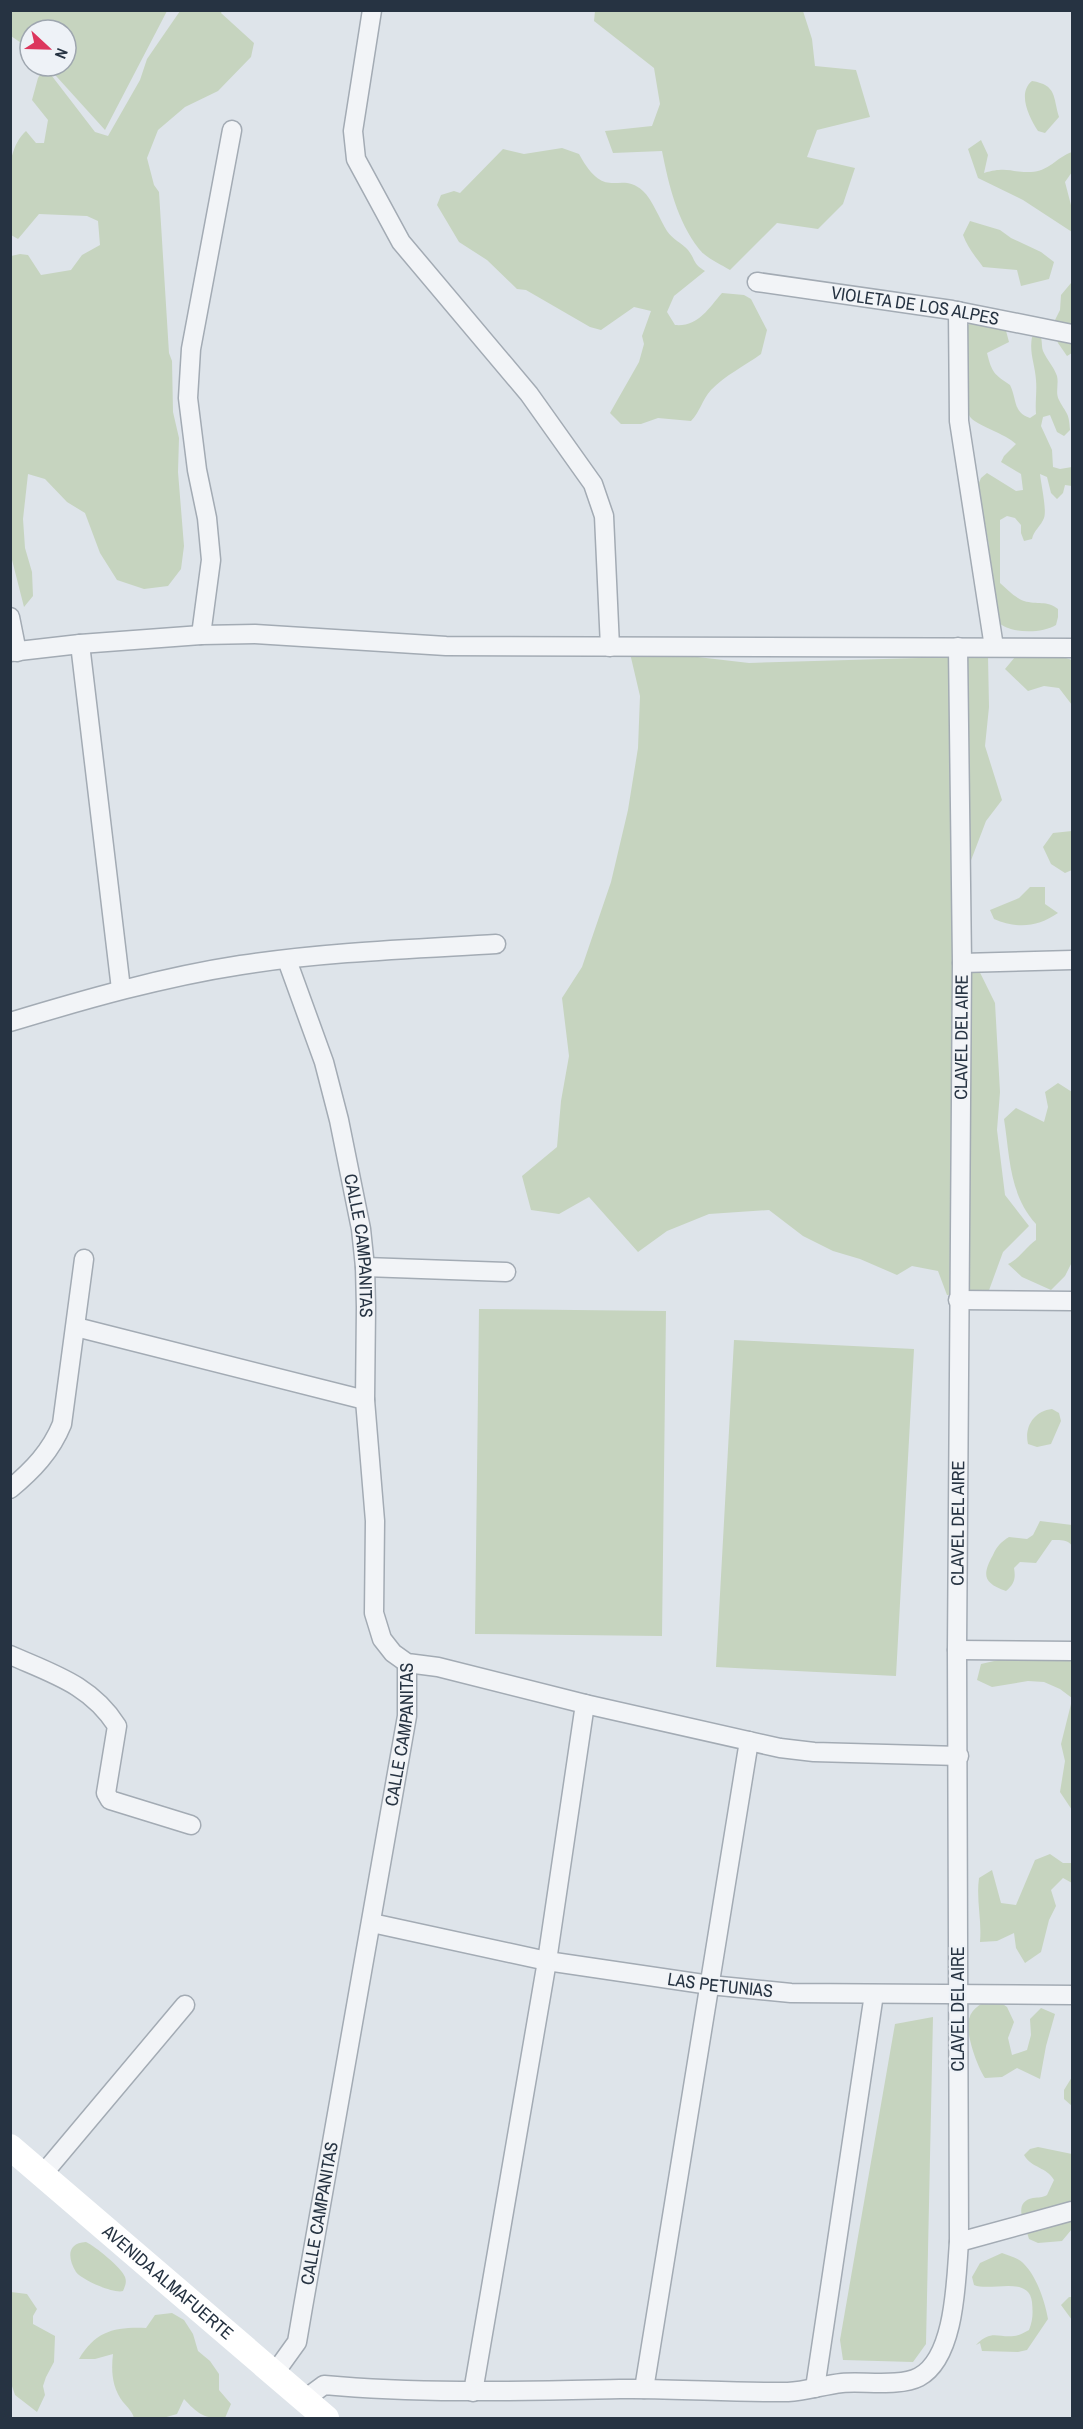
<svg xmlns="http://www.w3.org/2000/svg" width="1083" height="2429" font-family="'Archivo Narrow',sans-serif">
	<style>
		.green { fill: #c6d4bf }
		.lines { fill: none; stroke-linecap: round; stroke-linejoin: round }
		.street-casing { stroke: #a3abb4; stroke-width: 21 }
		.street { stroke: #f2f4f7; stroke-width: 18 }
		.secondary { stroke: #fff; stroke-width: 26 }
		.labels { text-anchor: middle; stroke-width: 4.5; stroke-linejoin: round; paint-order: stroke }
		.street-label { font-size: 18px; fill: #263342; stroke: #eef2f7 }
	</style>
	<rect width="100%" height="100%" fill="#dee4ea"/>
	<path class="green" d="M11,10H167V11L105,130L47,66H66V30H30V49L11,36Z
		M180,11H222L221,13L254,43L251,57L218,91L185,107L158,130L147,158L154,185L159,192L169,353L172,361L173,412L179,438L178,472L184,546L181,569L168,586L144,589L117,580L100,553L85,513L67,502L45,479L28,474L23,519L25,548L32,572L33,596L24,607L10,552L11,256L20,254L28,255L41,275L71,270L82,255L100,245L98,221L87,216L39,214L18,239L11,235C10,203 1,154 26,131L36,143H44L48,120L32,100L38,78L45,67L95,132L108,136L140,80L147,59Z
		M595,11H803L812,39L815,66L856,70L870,117L817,130L807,157L855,168L843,204L818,229L777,223L730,270C720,264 706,258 699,249C677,220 669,186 662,151L613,153L605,131L652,126L660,104L654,68L594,21Z
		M1032,81C1057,85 1053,97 1059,117L1045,133L1038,131C1029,117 1017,93 1032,81Z
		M981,140L988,155L984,173C1008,166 1011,173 1031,172C1048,172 1057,157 1072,152V172L1065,182L1072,209V232L1023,200L978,178L968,149Z
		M562,148L579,154C606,204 619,169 643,191C652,199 660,220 667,231C672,239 682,243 688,250C696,260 692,263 705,271L674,296L667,312L675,325C698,327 708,309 722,293L744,295L751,299L767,330L761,354C746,365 724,376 711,390C702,400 700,412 691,421L658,418L641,424H621L610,413L639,362L644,344L642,336L651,311L634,307L601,330L590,327L526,290L517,289L487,260L459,242L437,205L441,195L454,191L460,193L503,149L524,154Z
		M970,221L1000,230L1011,238L1041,252L1054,262L1049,279L1021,286L1017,270L983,267C975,256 968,248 963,235Z
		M1071,283L1072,353L1067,356L1058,343L1052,326L1060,310L1061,295Z
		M979,313L1005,327L1009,342L987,353C992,373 994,374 1010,385C1017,399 1013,413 1030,418L1036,414C1035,402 1037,392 1036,380C1035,364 1029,353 1032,337L1039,333C1043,339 1041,345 1043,351C1047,360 1054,367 1057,376C1059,384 1055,393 1059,400C1066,414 1069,411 1070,430L1064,436L1057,432L1050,415L1043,417L1041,426L1052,450L1053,467L1060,469L1072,467V486L1065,485L1063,493L1057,499L1051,493L1047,477L1040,474C1041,484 1047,510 1044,518C1041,526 1034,530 1032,539L1024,541L1021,533V525L1015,518L1007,516L1000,520V583C1007,589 1015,598 1024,601C1037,605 1047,600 1058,609V617L1056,625C1041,634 1009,634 997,621L988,563L989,546L978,485L981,478L987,473L1016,491L1023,490L1021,474L1001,462L1004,456L1016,444C1004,433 980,427 971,418C962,409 960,354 962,340C963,329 971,321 979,313Z
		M629,649L749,663L988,656L989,707L985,746L1002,800L986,821L970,863L963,898L961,934L995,1003L1000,1092L997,1130L1005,1195L1029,1226L1003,1252L988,1293L947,1295L938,1271L912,1266L897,1275L860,1259L833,1251L803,1236L769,1210L709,1214L667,1231L638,1252L589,1197L559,1214L531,1210L522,1176L557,1147L561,1101L569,1056L562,998L582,967L611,882L628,810L638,748L640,696Z
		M1060,656L1072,660V705L1059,688L1044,686L1028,691L1005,669L1015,657Z
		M1072,831V870L1065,873L1051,864L1043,847L1053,833Z
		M1030,887H1045V904L1058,913C1038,927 1017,929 994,919L990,910L1019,898Z
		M1058,1083L1072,1092V1262L1065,1276L1051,1290L1022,1277L1008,1264C1018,1260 1026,1247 1036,1240V1224C1009,1194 1010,1157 1004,1119L1016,1108L1044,1122L1048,1107L1045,1092Z
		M479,1309L666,1311L662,1636L475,1634Z
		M734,1340L914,1349L896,1676L716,1667Z
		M1052,1409L1059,1413L1061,1421L1051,1444L1037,1447L1028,1444C1024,1427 1034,1411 1052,1409Z
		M1040,1521L1072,1525V1546C1068,1539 1059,1540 1052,1540L1036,1563L1020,1562L1014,1568C1016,1579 1014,1584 1006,1591C983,1583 982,1575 993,1555C997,1546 1001,1542 1009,1537L1027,1539L1033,1535Z
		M1060,1652L1072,1661V1698L1060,1689L1044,1682L1028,1681L992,1687L977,1680L981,1664L1029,1653Z
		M1072,1700V1810L1060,1792L1065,1761L1061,1744Z
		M1050,1854L1063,1863H1072V1883L1063,1878L1051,1890L1056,1906L1049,1920L1041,1952L1025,1963L1016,1948L1014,1933L997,1941L980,1942C982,1920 976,1900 979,1878L992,1870L1001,1903L1016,1905L1035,1860Z
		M994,1998L1007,2007L1014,2022L1008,2038L1012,2055L1027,2050L1031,2035L1030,2019L1041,2008L1055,2014L1046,2046L1040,2079L1017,2068L1002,2077L985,2078C977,2066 965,2033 969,2019C972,2007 984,2002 994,1998Z
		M933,2017L926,2344L913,2362L843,2360L840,2340L895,2024Z
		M1072,2077V2106L1064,2099V2090Z
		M1038,2147L1072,2154V2229L1062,2241L1038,2243L1029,2239C1026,2227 1011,2202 1033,2198C1039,2197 1042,2198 1047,2195L1054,2180C1047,2167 1031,2168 1024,2155L1030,2149Z
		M86,2242C95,2246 122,2268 125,2277C127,2282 125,2286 123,2291C114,2294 82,2280 76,2272C68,2259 66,2243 86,2242Z
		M1002,2253C1010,2256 1019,2258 1024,2264C1037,2277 1045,2302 1048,2319L1027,2350L1018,2352L982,2351L980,2343L976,2345C991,2329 998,2338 1014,2336C1019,2336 1025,2332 1029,2330C1033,2320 1033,2313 1032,2302C1029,2275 991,2292 974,2285L972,2277L980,2263Z
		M11,2292L27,2294L37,2309L33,2316V2324L55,2336L54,2362L46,2377L43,2386L45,2395L37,2412L15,2395L11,2383Z
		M1069,2297H1072V2320L1061,2305Z
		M172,2313L184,2320L193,2334L198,2351L210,2361L219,2374V2390L231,2404L225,2418C204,2419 198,2414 184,2399L177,2414L163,2418H134C132,2411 128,2408 123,2402C112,2388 111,2371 113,2354L95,2359H79C96,2331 114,2327 146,2328L155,2315Z"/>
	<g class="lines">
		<defs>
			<g id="street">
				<path d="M372,10L353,131L356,159L401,242L529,394L593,484L604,516L610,647"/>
				<path id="s1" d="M757,282L952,310L1072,334"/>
				<path d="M958,311L959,421L994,647"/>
				<path d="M10,617L17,652"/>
				<path d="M201,635L211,560L207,518L197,470L188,398L191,349L232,130"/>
				<path d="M80,644L121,989"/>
				<path d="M10,652L80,644L201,635L255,634L446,646L1072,648"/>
				<path id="s2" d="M287,960L324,1062L339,1120L361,1229L365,1267L366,1307L365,1400L375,1521L374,1613L382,1639L393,1653L407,1663L438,1667L585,1704L780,1748L814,1752L959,1756"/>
				<path d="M962,963L1072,960"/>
				<path d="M10,1022C86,999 163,977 241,965C325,952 411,949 496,944"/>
				<path d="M365,1267L506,1272"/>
				<path d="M958,1300L1072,1301"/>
				<path d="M76,1327L365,1400"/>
				<path d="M10,1489C33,1470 51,1451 62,1424L84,1259"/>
				<path d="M957,1650L1072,1651"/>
				<path d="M10,1655C53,1674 91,1685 117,1726L106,1793L110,1800L191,1825"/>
				<path id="s3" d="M372,1923L547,1961L710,1985L791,1993L1072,1995"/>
				<path d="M43,2174L185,2005"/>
				<path d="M959,2242L1072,2211"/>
				<path id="s4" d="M274,2374L297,2342L303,2307L407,1716V1663"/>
				<path d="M815,2388L874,1994"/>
				<path d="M644,2389L749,1741"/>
				<path d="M473,2392L547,1961L585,1704"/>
				<path id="s5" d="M305,2399L324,2385C423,2394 521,2391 620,2389C676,2388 732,2393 788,2392C806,2391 824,2385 842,2383C864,2381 900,2387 919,2377C956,2357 956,2278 959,2242L957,1650L962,963L958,647"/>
			</g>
		</defs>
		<use href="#street" class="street-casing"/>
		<use href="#street" class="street"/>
		<path class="secondary" id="s6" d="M10,2147L326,2418"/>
	</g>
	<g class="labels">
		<g class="street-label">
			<text dy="6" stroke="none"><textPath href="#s1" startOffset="160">VIOLETA DE LOS ALPES</textPath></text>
			<text dy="6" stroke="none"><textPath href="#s5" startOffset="1971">CLAVEL DEL AIRE</textPath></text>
			<text dy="6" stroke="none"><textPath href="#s2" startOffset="296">CALLE CAMPANITAS</textPath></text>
			<text dy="6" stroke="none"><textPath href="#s5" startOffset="1485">CLAVEL DEL AIRE</textPath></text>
			<text dy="6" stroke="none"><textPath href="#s4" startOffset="656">CALLE CAMPANITAS</textPath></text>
			<text dy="6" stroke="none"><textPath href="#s3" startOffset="354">LAS PETUNIAS</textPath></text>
			<text transform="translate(958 2009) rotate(-90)" y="6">CLAVEL DEL AIRE</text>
			<text dy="6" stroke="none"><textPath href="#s4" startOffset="170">CALLE CAMPANITAS</textPath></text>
			<text dy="6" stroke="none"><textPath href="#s6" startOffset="208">AVENIDA ALMAFUERTE</textPath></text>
		</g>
	</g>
	<rect width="1083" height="2429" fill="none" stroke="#263342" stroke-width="24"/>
	<g transform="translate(48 48) rotate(112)"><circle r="28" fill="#eef2f7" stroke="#9ea6af" stroke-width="1.5"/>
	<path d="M0-4.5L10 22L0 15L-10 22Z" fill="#dc365d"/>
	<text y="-9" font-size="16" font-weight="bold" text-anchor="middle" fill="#263342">N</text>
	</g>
</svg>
